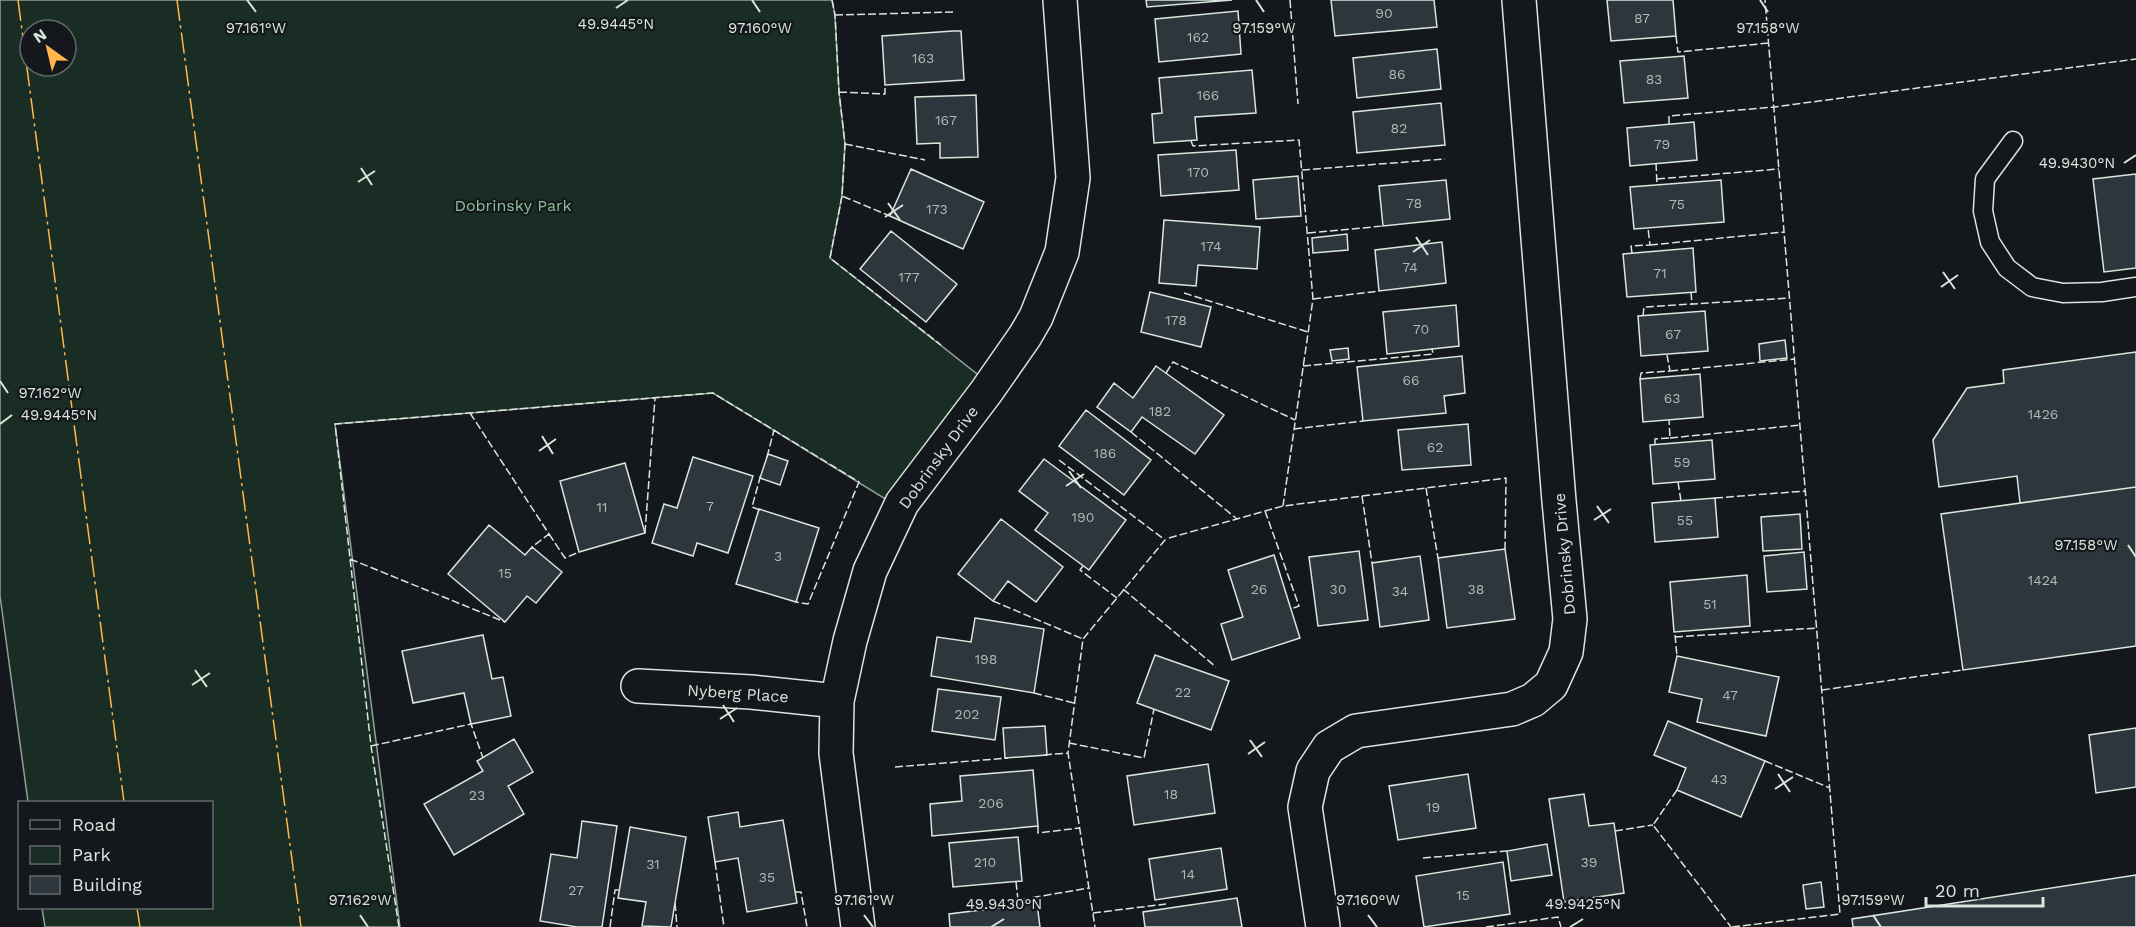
<svg xmlns="http://www.w3.org/2000/svg" width="2136" height="927" font-family="'Work Sans',sans-serif">
	<style>
		.green { fill: #1a2d24; stroke: #939e99; stroke-width: 1.5; fill-rule: evenodd }
		.building { fill: #2c363c; stroke: #d8e6dc; stroke-width: 1.5 }
		.lines { fill: none; stroke-linecap: round; stroke-linejoin: round }
		.lane-casing { stroke: #d8e6dc; stroke-width: 21 }
		.street-casing { stroke: #d8e6dc; stroke-width: 36 }
		.lane { stroke: #14181c; stroke-width: 18 }
		.street { stroke: #14181c; stroke-width: 33 }
		.fence { stroke: #d8e6dc; stroke-width: 1.5; stroke-dasharray: 8 3; stroke-linecap: butt }
		.power { stroke: #ffb74d; stroke-width: 1.5; stroke-dasharray: 21 4.5 3 4.5; stroke-linecap: butt }
		.ticks { fill: none; stroke: #d8e6dc; stroke-width: 2 }
		.labels { text-anchor: middle; stroke-width: 4.5; stroke-linejoin: round; paint-order: stroke }
		.number-label { font-size: 14px; fill: #adbab4 }
		.park-label { font-size: 16px; fill: #8ac095; stroke: #14181c }
		.street-label { font-size: 16px; fill: #d8e6dc; stroke: #14181c }
		.ticks-label { font-size: 15px; text-anchor: middle; fill: #d8e6dc; stroke: #14181c; stroke-width: 4.5; stroke-linejoin: round; paint-order: stroke }
	</style>
	<rect width="100%" height="100%" fill="#14181c"/>
	<path class="green" d="M0,0H832L835,15L839,92L845,144L842,196L830,258L991,385L900,508L713,393L335,424L400,927H45L42,908H212V802H28L0,596ZM30,30H66V66H30Z"/>
	<path class="building" d="M1146,0H1232L1147,7Z
		M1331,0H1434L1437,27L1335,36Z
		M1607,0H1673L1676,36L1611,41Z
		M1238,11L1241,54L1159,62L1155,19Z
		M953,31H961L964,80L885,85L882,36Z
		M1437,49L1441,89L1357,98L1353,58Z
		M1684,56L1688,98L1624,103L1620,61Z
		M1252,70L1256,113L1195,117L1197,140L1154,143L1152,114L1162,113L1159,78Z
		M976,95L978,157L940,158V143L917,144L915,97Z
		M1441,103L1445,145L1357,153L1353,112Z
		M1694,122L1697,160L1630,166L1627,128Z
		M1236,150L1239,190L1161,196L1158,155Z
		M911,169L984,202L963,249L890,216Z
		M2136,174V268L2104,272L2093,179Z
		M1298,176L1301,216L1256,219L1253,180Z
		M1446,180L1450,219L1383,226L1379,186Z
		M1721,180L1724,222L1634,229L1630,187Z
		M1164,220L1260,227L1257,269L1198,265L1196,286L1159,283Z
		M891,231L957,284L926,322L860,269Z
		M1347,234L1348,250L1313,253L1312,238Z
		M1442,242L1446,283L1379,291L1375,250Z
		M1693,248L1696,292L1627,297L1623,254Z
		M1150,292L1211,307L1201,347L1141,332Z
		M1456,305L1459,346L1387,354L1383,312Z
		M1705,311L1708,351L1641,356L1638,316Z
		M1785,340L1787,358L1760,361L1759,344Z
		M1348,348L1349,359L1332,361L1330,350Z
		M2136,352V487L2020,503L2017,476L1939,487L1933,440L1967,388L2004,383L2003,370Z
		M1462,356L1465,393L1444,396L1446,413L1363,421L1357,367Z
		M1156,366L1224,415L1195,454L1142,417L1131,432L1097,407L1114,383L1133,398Z
		M1700,374L1703,417L1643,422L1640,379Z
		M1086,410L1151,460L1124,495L1059,446Z
		M1468,424L1471,465L1402,470L1398,430Z
		M1712,440L1715,479L1653,484L1650,445Z
		M768,454L788,461L780,485L760,478Z
		M693,457L753,476L728,553L697,543L693,556L652,543L664,504L677,508Z
		M1044,459L1126,520L1089,570L1035,530L1048,513L1019,491Z
		M625,463L645,533L579,552L560,481Z
		M2136,487V646L1963,670L1941,514Z
		M1715,498L1718,537L1655,542L1652,503Z
		M759,509L819,528L796,602L736,584Z
		M1800,514L1802,549L1763,551L1761,517Z
		M1001,519L1063,567L1036,602L1008,581L993,601L958,574Z
		M489,525L525,555L532,547L562,572L536,603L527,596L505,622L448,574Z
		M1505,549L1515,619L1447,628L1438,558Z
		M1359,551L1368,620L1318,626L1309,557Z
		M1804,552L1807,589L1767,592L1764,556Z
		M1274,555L1300,638L1232,660L1221,624L1243,617L1228,570Z
		M1420,556L1429,620L1380,627L1372,563Z
		M1747,575L1750,626L1674,632L1670,582Z
		M975,618L1044,629L1034,693L931,676L937,637L971,642Z
		M483,635L492,679L503,677L511,716L471,724L464,693L413,703L402,651Z
		M1155,655L1229,681L1211,730L1137,703Z
		M1677,656L1779,677L1766,736L1697,722L1702,699L1669,692Z
		M938,689L1001,697L995,740L932,731Z
		M1668,721L1765,761L1741,817L1677,790L1686,768L1654,755Z
		M1045,726L1047,755L1005,758L1003,728Z
		M2136,728V787L2096,793L2089,735Z
		M514,739L533,772L508,786L524,814L454,855L424,804L483,771L477,761Z
		M1208,764L1215,813L1134,825L1127,776Z
		M1033,770L1038,826L932,836L930,804L962,801L960,776Z
		M1468,774L1476,828L1398,840L1389,786Z
		M1584,794L1589,826L1614,823L1624,893L1564,902L1549,799Z
		M738,812L740,827L783,820L797,903L747,912L738,858L715,862L708,817Z
		M582,821L617,826L602,927H577L540,921L551,854L577,858Z
		M630,827L686,837L671,927L642,926L646,902L618,898Z
		M1018,837L1022,881L953,887L949,843Z
		M1547,844L1552,875L1511,881L1507,851Z
		M1221,848L1227,889L1155,900L1149,859Z
		M1503,862L1510,914L1424,927L1416,876Z
		M2136,875V927H1853L1852,919Z
		M1821,882L1824,907L1806,909L1803,885Z
		M1237,898L1242,927H1145L1143,912Z
		M1037,903L1040,927H950L949,914Z"/>
	<g class="lines">
		<defs>
			<path id="lane" d="M2013,141L1985,179L1983,211L1990,242L2007,268L2032,287L2063,293L2102,292L2136,287"/>
			<path id="street" d="M638,686L751,692L837,701
				M858,927L836,753L837,701L850,641L870,571L902,503L986,392L1025,336L1036,317L1062,252L1073,178L1060,0
				M1323,927L1305,807L1313,771L1329,747L1356,731L1512,709L1533,700L1551,685L1566,652L1570,619L1559,501L1519,0"/>
		</defs>
		<use href="#lane" class="lane-casing"/>
		<use href="#street" class="street-casing"/>
		<use href="#lane" class="lane"/>
		<use href="#street" class="street"/>
		<path class="fence" d="M832,0L835,15L839,92L845,144L842,196L890,216
			M1290,0L1298,104
			M835,15L953,12
			M1676,36L1678,52L1769,43
			M839,92L885,94V85
			M1669,124V116L1774,107L2136,59
			M1191,141L1193,146L1299,140L1313,299L1283,506
			M845,144L925,160
			M1656,163L1657,185
			M1302,170L1445,159
			M1657,179L1779,169
			M842,196L830,258L941,345
			M1308,233L1383,226
			M1650,245L1784,232
			M1632,253L1631,246L1650,245L1648,228
			M1691,292L1692,304
			M1184,293L1308,332
			M1313,299L1379,291
			M1643,316L1644,307L1790,298
			M1303,366L1433,354L1432,348
			M1670,371L1795,359
			M1166,373L1173,362L1295,420
			M1640,379L1641,373L1670,371L1667,355
			M470,413L549,534L532,547
			M1294,429L1363,421
			M1131,432L1237,519
			M1670,438L1800,425
			M1655,444V439L1670,438L1669,420
			M767,457L774,430
			M1059,460L1165,540L1083,639L1068,753L1095,927
			M1678,482L1681,501
			M1426,488L1438,558
			M1362,496L1372,563
			M1715,498L1805,491
			M760,510L752,507L761,474
			M1265,511L1299,606L1291,609
			M645,533L655,398
			M549,534L565,558L579,552
			M1169,538L1283,506L1506,478L1505,549
			M350,559L505,622
			M1083,566L1080,570L1117,598
			M1123,589L1216,667
			M993,601L1083,639
			M1675,635L1677,656
			M1675,637L1817,628
			M1822,690L1963,670
			M1034,693L1074,703
			M1069,743L1144,758L1154,709
			M371,746L471,724L483,758
			M1044,755L1068,753
			M1765,761L1830,788
			M895,767L1008,758
			M1677,790L1653,825L1731,927
			M1038,826V833L1079,828
			M1615,831L1653,825
			M1423,858L1507,851
			M715,862L724,927
			M1016,882L1018,900L1089,888
			M795,892H801L807,927
			M675,903L677,927
			M1093,913L1166,904
			M399,927L371,746L335,424L713,393L859,482L808,604L796,602
			M610,927L615,890H619
			M1486,927L1558,917L1561,927
			M1732,927L1840,914L1765,0"/>
		<path class="power" d="M18,0L124,802
			M177,0L301,927
			M137,908L140,927"/>
	</g>
	<path class="ticks" d="M247,0L256,12M752,0L760,12M1256,0L1264,12M1760,0L1768,12M616,8L628,0M2124,163L2136,155M361,168L372,185M358,182L375,171M888,203L900,220M885,217L903,205M1416,237L1428,255M1413,252L1430,240M1943,272L1955,289M1941,287L1958,275M0,381L8,393M0,424L12,415M542,436L553,454M539,451L556,439M1069,471L1081,488M1066,486L1084,474M1597,506L1609,523M1594,520L1611,509M2128,545L2136,557M195,670L207,687M192,685L210,673M723,705L734,722M720,719L737,708M1250,740L1262,757M1248,754L1265,742M1778,774L1790,792M1775,789L1793,777M360,915L368,927M864,915L873,927M1368,915L1377,927M1873,915L1881,927M991,927L1004,919M1570,927L1583,919"/>
	<g class="labels">
		<g class="number-label">
			<text x="1384" y="18">90</text>
			<text x="1642" y="23">87</text>
			<text x="1198" y="42">162</text>
			<text x="923" y="63">163</text>
			<text x="1397" y="79">86</text>
			<text x="1654" y="84">83</text>
			<text x="1208" y="100">166</text>
			<text x="946" y="125">167</text>
			<text x="1399" y="133">82</text>
			<text x="1662" y="149">79</text>
			<text x="1198" y="177">170</text>
			<text x="1414" y="208">78</text>
			<text x="1677" y="209">75</text>
			<text x="937" y="214">173</text>
			<text x="1211" y="251">174</text>
			<text x="1410" y="272">74</text>
			<text x="1660" y="278">71</text>
			<text x="909" y="282">177</text>
			<text x="1176" y="325">178</text>
			<text x="1421" y="334">70</text>
			<text x="1673" y="339">67</text>
			<text x="1411" y="385">66</text>
			<text x="1672" y="403">63</text>
			<text x="1160" y="416">182</text>
			<text x="2043" y="419">1426</text>
			<text x="1435" y="452">62</text>
			<text x="1105" y="458">186</text>
			<text x="1682" y="467">59</text>
			<text x="710" y="511">7</text>
			<text x="602" y="512">11</text>
			<text x="1083" y="522">190</text>
			<text x="1685" y="525">55</text>
			<text x="778" y="561">3</text>
			<text x="505" y="578">15</text>
			<text x="2043" y="585">1424</text>
			<text x="1259" y="594">26</text>
			<text x="1338" y="594">30</text>
			<text x="1476" y="594">38</text>
			<text x="1400" y="596">34</text>
			<text x="1710" y="609">51</text>
			<text x="986" y="664">198</text>
			<text x="1183" y="697">22</text>
			<text x="1730" y="700">47</text>
			<text x="967" y="719">202</text>
			<text x="1719" y="784">43</text>
			<text x="1171" y="799">18</text>
			<text x="477" y="800">23</text>
			<text x="991" y="808">206</text>
			<text x="1433" y="812">19</text>
			<text x="985" y="867">210</text>
			<text x="1589" y="867">39</text>
			<text x="653" y="869">31</text>
			<text x="1188" y="879">14</text>
			<text x="767" y="882">35</text>
			<text x="576" y="895">27</text>
			<text x="1463" y="900">15</text>
		</g>
		<g class="park-label">
			<text x="513" y="211">Dobrinsky Park</text>
		</g>
		<g class="street-label">
			<text transform="translate(938 457) rotate(-54)" y="6">Dobrinsky Drive</text>
			<text transform="translate(1564 554) rotate(-95)" y="6">Dobrinsky Drive</text>
			<text transform="translate(738 693) rotate(4)" y="6">Nyberg Place</text>
		</g>
	</g>
	<g class="ticks-label">
		<text x="616" y="29">49.9445°N</text>
		<text x="256" y="33">97.161°W</text>
		<text x="760" y="33">97.160°W</text>
		<text x="1264" y="33">97.159°W</text>
		<text x="1768" y="33">97.158°W</text>
		<text x="2077" y="168">49.9430°N</text>
		<text x="50" y="398">97.162°W</text>
		<text x="59" y="420">49.9445°N</text>
		<text x="2086" y="550">97.158°W</text>
		<text x="360" y="905">97.162°W</text>
		<text x="864" y="905">97.161°W</text>
		<text x="1368" y="905">97.160°W</text>
		<text x="1873" y="905">97.159°W</text>
		<text x="1004" y="909">49.9430°N</text>
		<text x="1583" y="909">49.9425°N</text>
	</g>
	<rect x="18" y="801" width="195" height="108" fill="#14181c" stroke="#626a69" stroke-width="1.5"/>
	<rect x="30" y="820" width="30" height="9" fill="#14181c" stroke="#626a69" stroke-width="1.5"/>
	<text x="72" y="831" font-size="18" fill="#d8e6dc">Road</text>
	<rect x="30" y="846" width="30" height="18" fill="#1a2d24" stroke="#626a69" stroke-width="1.5"/>
	<text x="72" y="861" font-size="18" fill="#d8e6dc">Park</text>
	<rect x="30" y="876" width="30" height="18" fill="#2c363c" stroke="#626a69" stroke-width="1.5"/>
	<text x="72" y="891" font-size="18" fill="#d8e6dc">Building</text>
	<g transform="translate(48 48) rotate(326)"><circle r="28" fill="#14181c" stroke="#626a69" stroke-width="1.5"/>
	<path d="M0-4.5L10 22L0 15L-10 22Z" fill="#ffb74d"/>
	<text y="-9" font-size="16" font-weight="bold" text-anchor="middle" fill="#d8e6dc">N</text>
	</g>
	<path d="M1926 897v9h117v-9" fill="none" stroke="#d8e6dc" stroke-width="3"/>
	<text x="1935" y="897" font-size="18" fill="#d8e6dc" stroke="#14181c" stroke-width="4.5" paint-order="stroke">20 m</text>
</svg>
